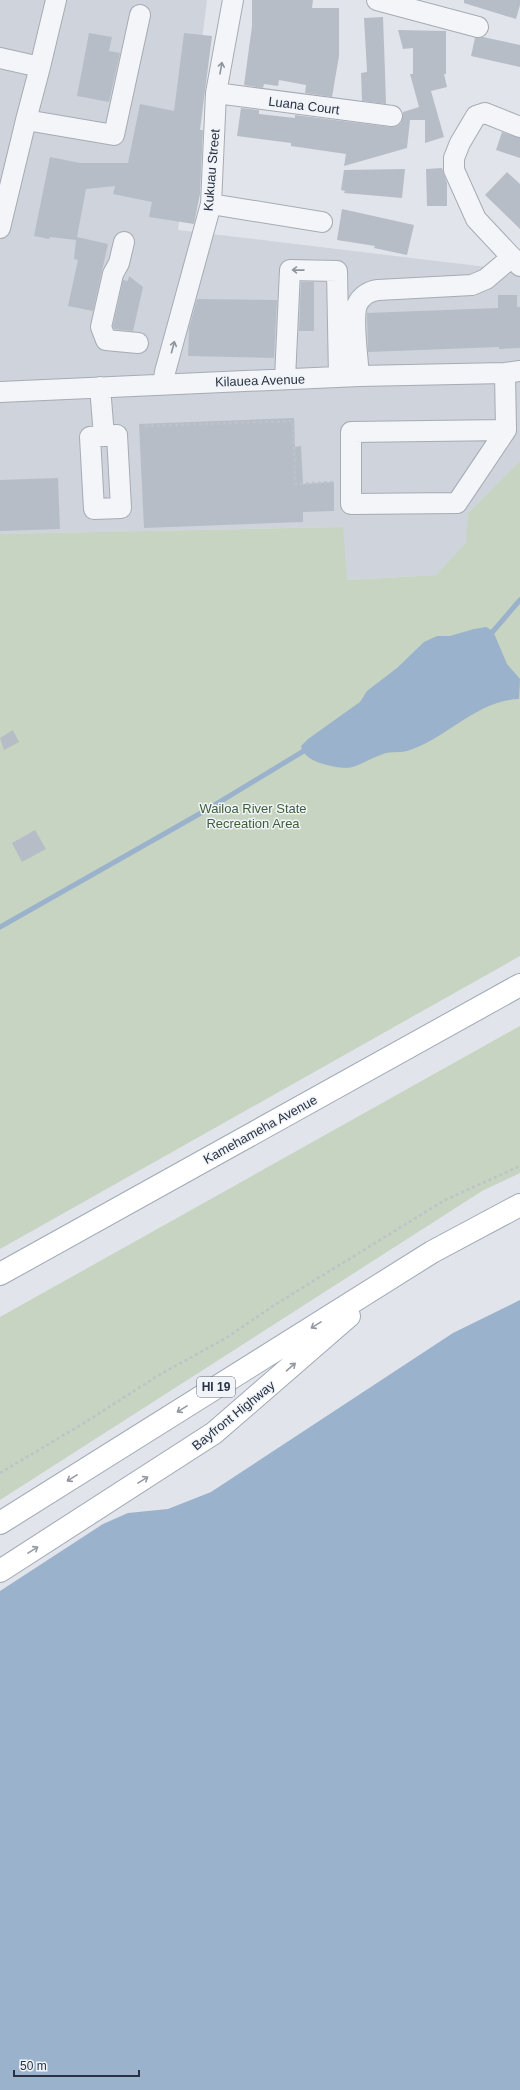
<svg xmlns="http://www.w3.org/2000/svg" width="520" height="2090" font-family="Arial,sans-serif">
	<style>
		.built { fill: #ced3dc }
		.green { fill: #c6d4c1 }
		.water { fill: #9ab2cb }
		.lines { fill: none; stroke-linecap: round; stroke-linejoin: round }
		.stream { stroke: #9ab2cb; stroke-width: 5 }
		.building { fill: #b7bdc7 }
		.minor-casing { stroke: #a6abb4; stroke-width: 22 }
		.major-casing { stroke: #9fa8b6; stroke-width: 24 }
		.path { stroke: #bec2c9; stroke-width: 2.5; stroke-dasharray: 3 3; stroke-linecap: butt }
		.minor { stroke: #f3f5f8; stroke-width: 20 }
		.major { stroke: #fff; stroke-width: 22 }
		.oneway { stroke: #8e949d }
		.oneway2 { stroke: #9498a0 }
		.labels { text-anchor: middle; stroke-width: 3; stroke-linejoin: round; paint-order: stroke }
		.shield { fill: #f0f3f7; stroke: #646c78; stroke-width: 1 }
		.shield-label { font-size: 12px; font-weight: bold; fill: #283242 }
		.street-label { font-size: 13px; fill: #283242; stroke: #f0f3f7 }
		.park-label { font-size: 13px; fill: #3d5f35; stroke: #f0f3f7 }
	</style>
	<rect width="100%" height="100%" fill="#e1e4ea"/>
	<path class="built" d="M0,0H207L178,230L520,271V461L468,513L467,543L436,575L346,580L342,527L0,534Z"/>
	<path class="green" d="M520,461V956L0,1249V534L343,527L347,580L436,575L466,543L468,513Z
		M520,1026V1173L482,1191L0,1500V1317Z"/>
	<path class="water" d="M486,627L493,631L507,664L520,679L519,699C477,700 445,740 407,751C400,753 391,751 383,754C352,766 355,773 320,763C311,760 303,755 301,746L308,739L360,702L367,691L397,668L424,642L437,636H450L474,629Z
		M520,1300V2090H0V1591L103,1524L128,1513L168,1509L211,1492L453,1333Z"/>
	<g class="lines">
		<path class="stream" d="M489,636L520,600
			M0,927L208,809L307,749"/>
	</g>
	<path class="building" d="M252,0H313L312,8H339V56L332,97L305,93L306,85L279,80L278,86L264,84L263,88L244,85L252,26Z
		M464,0H520V5L516,19L464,3Z
		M383,17L385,72L386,104L362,101L361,73L367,72L364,18Z
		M398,30L446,31V74H444L447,87L431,91L444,137L425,143V120H410L407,148L344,166L346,154L291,146V143L237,136L241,108L259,110V114L295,118V115L391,127L397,126L401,123L403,112L419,107L410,74H413V48L403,49Z
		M89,33L112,37L109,51L120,53L109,102L77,96Z
		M184,33L212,36L200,130H203L200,194L194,224L149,217L152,202L113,194L115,186L86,189L77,237L108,244L93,311L68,306L78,260L74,259L76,240L50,237L49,239L34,236L50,157L80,163H128L140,104L174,111Z
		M483,37L520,45V67L471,56L475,38Z
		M502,132L520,138V158L496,150Z
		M442,168L447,183V206H427L426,169Z
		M405,169L402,198L344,193L345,191L341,190L344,170Z
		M507,172L520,184V229L485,195Z
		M342,209L414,225L407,255L374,248L375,246L337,240Z
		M129,276L143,287L133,331L114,329L113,326L123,280L128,281Z
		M301,282H314V331H299Z
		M498,295H517V307H520V348L499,349V347L368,352L367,313L498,308Z
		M197,299L277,300L274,358L188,356L189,328Z
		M294,418L295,447L301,446L303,484L334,482V511L303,512V522L144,528L139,424Z
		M58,478L60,529L0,531V480Z
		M13,730L19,742L4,750L0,738Z
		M35,830L46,849L22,862L12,843Z"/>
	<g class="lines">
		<defs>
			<path id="minor" d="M377,0L478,27
				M0,58L40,67L56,0
				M40,67L26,120L114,135L140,15
				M216,93L392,116
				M520,127L485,113L476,116L460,143L454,158V170L476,219L520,266
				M211,204L322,222
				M0,228L26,120
				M124,242L119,263L113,274L101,327L106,340L138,343
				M505,373L506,430L457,503L351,504V432L506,430
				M359,376C358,360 352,319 357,305C361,296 369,291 378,290L472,285L486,279L512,257
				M285,379L290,270L337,271L339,377
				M163,384L165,372L211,204L216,93L233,0
				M100,387L104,436
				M0,392L359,376L505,373L520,371
				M117,435L121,508L94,509L90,437Z"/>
			<path id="major" d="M0,1274L520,985
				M0,1523L432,1252L520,1205
				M0,1571L214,1433L349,1316"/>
		</defs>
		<use href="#minor" class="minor-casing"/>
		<use href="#major" class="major-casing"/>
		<path class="path" d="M145,426L293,421L295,484L333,482
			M0,1473L84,1423L159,1375L226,1338L276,1304L445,1200L520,1166"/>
		<use href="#minor" class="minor"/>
		<use href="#major" class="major"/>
	</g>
	<defs><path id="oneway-shaft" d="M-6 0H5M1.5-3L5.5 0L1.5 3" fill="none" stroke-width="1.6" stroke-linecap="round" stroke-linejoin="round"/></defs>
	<g class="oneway">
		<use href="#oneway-shaft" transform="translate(221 68) rotate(-80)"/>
		<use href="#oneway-shaft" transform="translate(298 270) rotate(-179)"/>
		<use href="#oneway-shaft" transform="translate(173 347) rotate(-75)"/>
	</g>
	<g class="oneway2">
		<use href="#oneway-shaft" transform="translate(316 1325) rotate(148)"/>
		<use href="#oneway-shaft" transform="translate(291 1367) rotate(-41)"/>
		<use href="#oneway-shaft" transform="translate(182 1409) rotate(148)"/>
		<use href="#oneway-shaft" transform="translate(72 1478) rotate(148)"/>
		<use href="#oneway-shaft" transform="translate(143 1480) rotate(-32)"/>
		<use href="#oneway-shaft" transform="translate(33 1550) rotate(-32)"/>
	</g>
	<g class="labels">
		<rect class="shield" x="197" y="1377" width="38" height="20" rx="3"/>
		<g class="shield-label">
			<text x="216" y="1391">HI 19</text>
		</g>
		<g class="street-label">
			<text transform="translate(304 105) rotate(7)" y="5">Luana Court</text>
			<text transform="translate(211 170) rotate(-85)" y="5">Kukuau Street</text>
			<text transform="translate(260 380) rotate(-2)" y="5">Kilauea Avenue</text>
			<text transform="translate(260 1129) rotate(-29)" y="5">Kamehameha Avenue</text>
			<text transform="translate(233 1415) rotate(-39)" y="5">Bayfront Highway</text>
		</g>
		<g class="park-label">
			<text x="253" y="813">Wailoa River State<tspan x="253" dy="15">Recreation Area</tspan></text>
		</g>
	</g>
	<path d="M14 2070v6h125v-6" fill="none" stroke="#283242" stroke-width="2"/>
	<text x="20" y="2070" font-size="12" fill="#283242" stroke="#f0f3f7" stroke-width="3" paint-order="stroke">50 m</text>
</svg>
